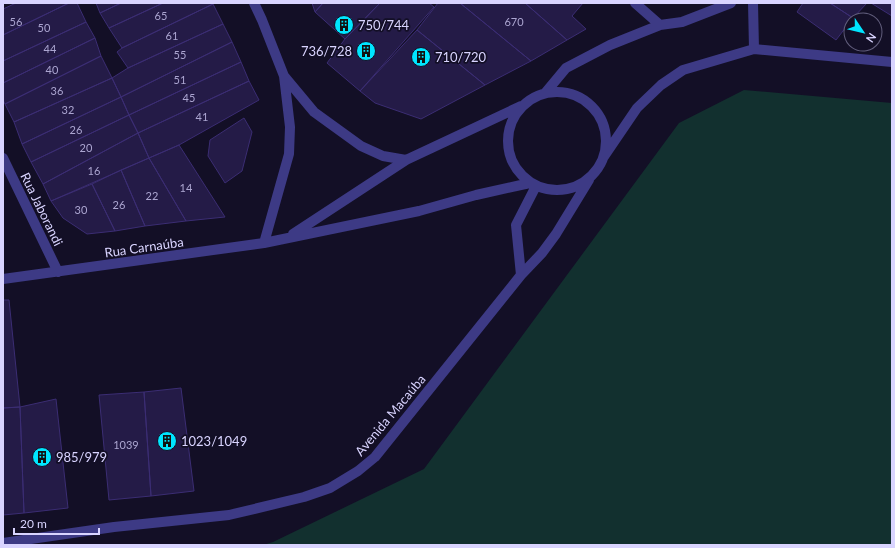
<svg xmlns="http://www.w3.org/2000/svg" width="895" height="548" font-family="Lato,sans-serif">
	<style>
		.green { fill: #12302f }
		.building { fill: #241b47; stroke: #3b2d73 }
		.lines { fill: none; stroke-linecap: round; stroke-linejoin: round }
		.street { stroke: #3d3a85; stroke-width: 10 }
		.labels { text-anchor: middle; stroke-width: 3.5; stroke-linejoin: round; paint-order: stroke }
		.number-label { font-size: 11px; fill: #aca6d1 }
		.poi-label { font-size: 13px; fill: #d9d4ff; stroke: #130f26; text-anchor: start }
		.street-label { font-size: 13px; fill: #d9d4ff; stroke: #130f26 }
	</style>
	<rect width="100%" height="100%" fill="#130f26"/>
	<path class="green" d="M744,90L892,103V545H263L273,542L424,469L679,123Z"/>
	<path class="building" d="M16,3H69L3,35V9Z
		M69,3H77L86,22L3,61V35Z
		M96,3H121L100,13Z
		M121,3H163L109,28L100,13Z
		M163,3H212L213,4L122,48L109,28Z
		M312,3H323L315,12Z
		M323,3H380L345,39L315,12Z
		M380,3H429L434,7L360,91L327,63L345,39Z
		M438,3H460L531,61L485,85L417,30Z
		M460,3H525L567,40L531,61Z
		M525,3H583L572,16L586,29L567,40Z
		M803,3H830L853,18L836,40L797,12Z
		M830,3H867L853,18Z
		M871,3H892V16Z
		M213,4L223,24L128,68L117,52L122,48Z
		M86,22L95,38L3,83V61Z
		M223,24L232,42L121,97L112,78L128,68Z
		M417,30L485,85L421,119L375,103L360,91Z
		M95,38L101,56L5,104L3,100V83Z
		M232,42L241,62L129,115L121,97Z
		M101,56L112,78L14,122L5,104Z
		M241,62L249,81L138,133L129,115Z
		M112,78L121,97L22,144L14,122Z
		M249,81L259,100L179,145L149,158L138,133Z
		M121,97L129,115L31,162L22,144Z
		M129,115L138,133L43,184L31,162Z
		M244,118L252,132L242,171L225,183L208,156L210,140Z
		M138,133L149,158L51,201L43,184Z
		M179,145L225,217L186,221L149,158Z
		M149,158L186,221L145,226L121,170Z
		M121,170L145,226L115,231L92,184Z
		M92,184L115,231L87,234L63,218L51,201Z
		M3,300H9L20,407L3,408Z
		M181,388L194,491L151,496L144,392Z
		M144,392L151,496L109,500L99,395Z
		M56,399L68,508L24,513L20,407Z
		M20,407L24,513L3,515V408Z"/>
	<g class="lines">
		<path class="street" d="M254,3L262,20L284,76L290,127L289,154L264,243
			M635,3L660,25
			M753,3L754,49
			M284,76L314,112L361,146L383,156L406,160
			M546,92L566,68L610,45L660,25L682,22L731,3
			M508 141a49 49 0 1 1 98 0a49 49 0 1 1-98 0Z
			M3,158L58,272
			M603,158L637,108L661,85L683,70L754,49L892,62
			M293,234L406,160L521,106
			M521,275L516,225L536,186
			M3,279L264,243L419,211L476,195L530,183
			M3,543L114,527L229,515L304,497L330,488L358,471L375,457L521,275L542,253L556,234L589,180"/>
	</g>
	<defs>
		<symbol id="building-disc" viewBox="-11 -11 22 22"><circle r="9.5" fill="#00e5ff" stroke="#130f26"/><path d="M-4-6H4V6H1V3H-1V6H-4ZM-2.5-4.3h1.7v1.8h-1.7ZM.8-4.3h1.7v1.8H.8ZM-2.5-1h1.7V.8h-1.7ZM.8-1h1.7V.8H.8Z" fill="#111"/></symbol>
	</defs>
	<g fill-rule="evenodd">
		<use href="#building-disc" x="333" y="14" width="22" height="22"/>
		<use href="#building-disc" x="355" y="40" width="22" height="22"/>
		<use href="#building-disc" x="410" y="46" width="22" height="22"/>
		<use href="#building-disc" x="156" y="430" width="22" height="22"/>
		<use href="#building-disc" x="31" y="446" width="22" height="22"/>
	</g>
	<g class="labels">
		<g class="number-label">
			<text x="161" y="20">65</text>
			<text x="16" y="26">56</text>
			<text x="514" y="26">670</text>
			<text x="44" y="32">50</text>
			<text x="172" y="40">61</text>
			<text x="50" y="53">44</text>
			<text x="180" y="59">55</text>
			<text x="52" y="74">40</text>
			<text x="180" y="84">51</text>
			<text x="57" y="95">36</text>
			<text x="189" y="102">45</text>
			<text x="68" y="114">32</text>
			<text x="202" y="121">41</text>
			<text x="76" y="134">26</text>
			<text x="86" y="152">20</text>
			<text x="94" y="175">16</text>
			<text x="186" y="192">14</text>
			<text x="152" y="200">22</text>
			<text x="119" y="209">26</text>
			<text x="81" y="214">30</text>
			<text x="126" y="449">1039</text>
		</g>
		<g class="poi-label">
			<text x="358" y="30">750/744</text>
			<text x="352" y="56" text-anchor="end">736/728</text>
			<text x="435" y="62">710/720</text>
			<text x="181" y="446">1023/1049</text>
			<text x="56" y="462">985/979</text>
		</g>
		<g class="street-label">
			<text transform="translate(42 209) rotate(64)" y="5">Rua Jaborandi</text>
			<text transform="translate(144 247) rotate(-8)" y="5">Rua Carnaúba</text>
			<text transform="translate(390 415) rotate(-50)" y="5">Avenida Macaúba</text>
		</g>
	</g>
	<rect width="895" height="548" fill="none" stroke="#d9d4ff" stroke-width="8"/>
	<g transform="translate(863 32) rotate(125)"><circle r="19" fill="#130f26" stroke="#625e7d"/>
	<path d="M0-3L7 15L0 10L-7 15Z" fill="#00e5ff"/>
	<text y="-6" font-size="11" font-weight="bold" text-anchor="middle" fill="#d9d4ff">N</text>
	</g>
	<path d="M14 528v6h85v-6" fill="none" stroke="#d9d4ff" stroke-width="2"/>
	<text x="20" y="528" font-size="12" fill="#d9d4ff" stroke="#130f26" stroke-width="3" paint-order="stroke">20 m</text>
</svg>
